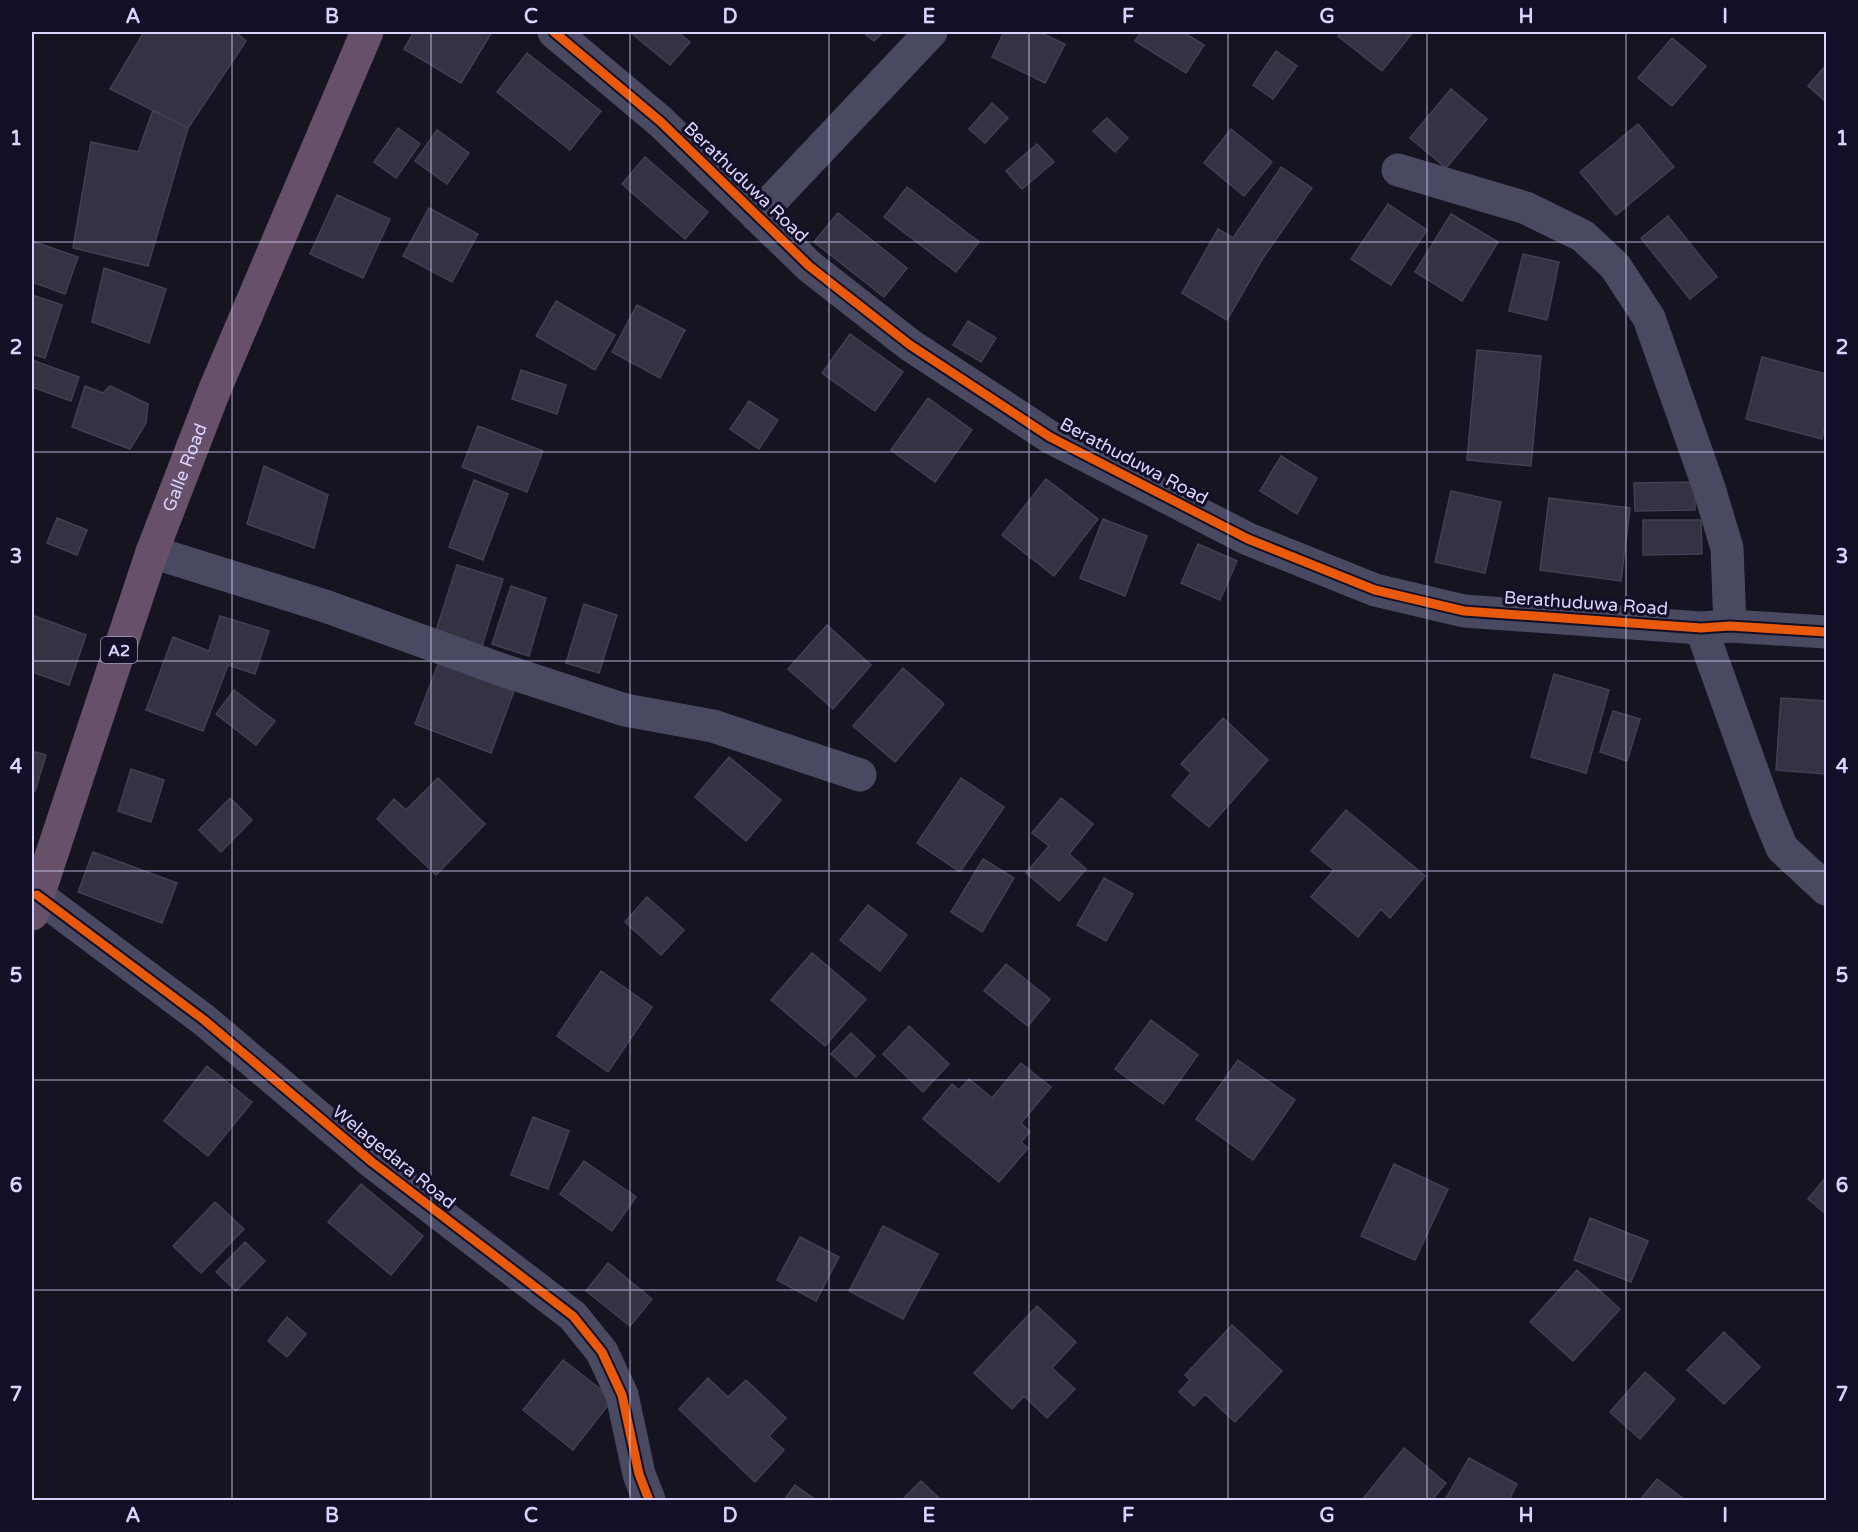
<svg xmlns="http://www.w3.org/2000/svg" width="1858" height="1532" font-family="'Varela Round',sans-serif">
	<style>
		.building { fill: #343243; stroke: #433f54; stroke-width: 1.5 }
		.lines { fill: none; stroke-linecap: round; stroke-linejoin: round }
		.minor { stroke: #4a4962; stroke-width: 33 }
		.highway { stroke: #67516a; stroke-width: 33 }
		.cycleway-casing { stroke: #130f26; stroke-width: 13 }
		.cycleway { stroke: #e8590c; stroke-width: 9 }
		.grid { fill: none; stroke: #d9d4ff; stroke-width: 1.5; stroke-opacity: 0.55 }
		.labels { text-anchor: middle; stroke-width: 6; stroke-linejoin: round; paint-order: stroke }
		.shield { fill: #130f26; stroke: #9e99be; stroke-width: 1.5 }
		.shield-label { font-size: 16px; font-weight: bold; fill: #d9d4ff }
		.street-label { font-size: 18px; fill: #d9d4ff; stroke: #130f26 }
		.neatline { fill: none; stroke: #d9d4ff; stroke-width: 2 }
		.grid-label { font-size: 20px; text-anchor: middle; font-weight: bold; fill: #d9d4ff }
	</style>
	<rect width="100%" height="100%" fill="#161421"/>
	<path class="building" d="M144,32H236L246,41L188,128L110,89Z
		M414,32H492L461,83L404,49Z
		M630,32H678L690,42L670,65Z
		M863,32H883L874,41Z
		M1004,32H1039L1065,44L1045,83L992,57Z
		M1141,32H1183L1204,45L1186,73L1135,41Z
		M1341,32H1413L1382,71L1338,36Z
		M1672,38L1706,66L1672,106L1638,78Z
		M1276,51L1297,66L1273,99L1253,85Z
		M527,53L601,111L570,150L497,92Z
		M1826,65V102L1808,86Z
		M1451,89L1487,119L1446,168L1410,138Z
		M992,103L1008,118L985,143L969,129Z
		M153,110L188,128L148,266L73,248L91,142L138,152Z
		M1107,118L1128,138L1115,152L1093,131Z
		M1638,124L1674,167L1616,215L1580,172Z
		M398,128L420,144L396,178L374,162Z
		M1231,129L1272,162L1244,196L1204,163Z
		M437,130L469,153L447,184L415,161Z
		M1037,144L1054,162L1022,189L1006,171Z
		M645,157L708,212L685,239L622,184Z
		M1281,167L1312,188L1263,258L1227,320L1182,293L1218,229L1233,238Z
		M907,187L979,242L956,272L884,217Z
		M337,195L390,219L363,278L310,254Z
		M1388,204L1427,230L1391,285L1351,259Z
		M429,208L478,234L452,282L403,256Z
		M838,213L907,268L884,297L814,242Z
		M1451,214L1498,242L1462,301L1415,272Z
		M1668,216L1717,277L1690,299L1641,238Z
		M32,241L78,257L65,294L32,282Z
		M1523,254L1559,262L1547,320L1509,311Z
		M104,268L166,289L149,343L92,322Z
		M32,295L62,305L45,358L32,354Z
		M556,301L615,335L595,370L536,336Z
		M637,305L685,330L660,378L612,352Z
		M968,321L996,338L981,362L953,345Z
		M850,334L903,372L875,411L822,373Z
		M1477,350L1541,356L1531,466L1467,460Z
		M1762,357L1826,374V420L1822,439L1746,419Z
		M32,360L79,377L71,401L32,387Z
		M521,370L566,385L557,414L512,399Z
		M85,386L103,393L110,386L148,404L146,423L130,449L72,427Z
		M928,398L972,430L935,482L891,450Z
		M749,401L778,420L759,449L730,429Z
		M478,426L543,451L527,492L462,467Z
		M1281,456L1317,478L1297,514L1260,491Z
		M264,466L328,495L314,548L247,524Z
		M1046,479L1098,519L1054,576L1002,535Z
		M474,480L508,494L483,560L449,547Z
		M1695,482V510L1635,511L1634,483Z
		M1451,491L1501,502L1485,573L1435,562Z
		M1549,498L1630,508L1621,581L1540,570Z
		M57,518L87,530L77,555L47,543Z
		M1103,519L1147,536L1125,596L1080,578Z
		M1643,520H1701L1702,554L1643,555Z
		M1198,544L1237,561L1220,600L1181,583Z
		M457,565L503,579L481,649L435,634Z
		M511,586L546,598L529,656L492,644Z
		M584,604L617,615L599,673L566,663Z
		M32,615L86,635L69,685L32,672Z
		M220,616L269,631L255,674L228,665L203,731L146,710L173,637L209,651Z
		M827,625L871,665L833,709L788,669Z
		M439,662L514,691L491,753L415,724Z
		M903,668L944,704L895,762L853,726Z
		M1554,674L1609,690L1586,773L1531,757Z
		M234,690L275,721L256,745L216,714Z
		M1781,698L1826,701V774L1776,770Z
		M1613,711L1640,719L1627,761L1600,752Z
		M1223,718L1268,760L1209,827L1172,796L1191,773L1181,764Z
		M32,751L46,755L35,791L32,790Z
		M729,757L781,800L746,841L695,797Z
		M131,769L164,780L151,822L118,811Z
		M438,778L485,824L436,875L377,819L394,799L406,810Z
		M961,778L1004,807L960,872L917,843Z
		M230,798L252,820L221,852L199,830Z
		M1061,798L1093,824L1069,854L1086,869L1059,901L1026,873L1049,846L1032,833Z
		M1346,810L1425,876L1390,918L1381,909L1358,937L1311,897L1334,870L1311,851Z
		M93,852L177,883L162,923L78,892Z
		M983,859L1014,878L982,932L951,912Z
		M1104,878L1133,894L1106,941L1077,925Z
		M647,897L684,930L661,955L625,922Z
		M868,905L907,935L880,971L840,940Z
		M812,953L866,999L825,1046L771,1000Z
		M1006,964L1050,999L1028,1026L984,991Z
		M601,971L652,1007L608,1072L557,1036Z
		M1151,1020L1198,1055L1163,1104L1115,1069Z
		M909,1026L949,1064L923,1092L883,1054Z
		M851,1033L875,1056L856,1077L831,1054Z
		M1238,1060L1295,1100L1253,1160L1196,1119Z
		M1021,1063L1051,1087L1021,1123L1030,1132L1021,1142L1028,1148L999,1182L923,1119L952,1084L959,1090L969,1079L992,1098Z
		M207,1066L252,1102L208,1156L164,1121Z
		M533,1117L569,1131L548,1189L511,1175Z
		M584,1161L636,1197L612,1231L560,1194Z
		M1394,1164L1448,1189L1415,1260L1361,1236Z
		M1826,1177V1214L1808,1199Z
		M361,1184L423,1236L391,1275L328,1222Z
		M215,1202L244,1229L201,1273L173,1246Z
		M1590,1218L1648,1241L1631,1282L1574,1260Z
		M883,1226L938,1254L903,1319L849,1291Z
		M800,1237L839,1257L816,1301L777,1280Z
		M245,1242L265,1261L236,1291L216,1272Z
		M608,1263L652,1299L630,1326L586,1291Z
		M1577,1270L1620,1309L1573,1361L1530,1322Z
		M1037,1306L1076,1342L1052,1368L1075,1389L1047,1418L1024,1396L1012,1409L974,1373Z
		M287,1317L306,1334L287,1357L268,1341Z
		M1232,1325L1282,1371L1235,1422L1205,1394L1194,1406L1179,1392L1190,1380L1185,1375Z
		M1724,1332L1760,1367L1724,1404L1687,1370Z
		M563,1360L613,1399L573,1450L523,1410Z
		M1645,1372L1675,1399L1640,1439L1610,1412Z
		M708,1378L728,1397L746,1380L786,1418L769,1436L784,1450L755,1482L679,1409Z
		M1404,1448L1446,1483L1432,1500H1362Z
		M1469,1458L1517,1484L1509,1500H1445Z
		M1657,1479L1685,1500H1640Z
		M921,1481L941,1500H902Z
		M795,1485L816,1500H784Z"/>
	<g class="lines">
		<path class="minor" d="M554,32L661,122L809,266L910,345L1050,437L1248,539L1375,590L1464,611L1701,628L1730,626L1826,632
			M1398,170L1526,208L1583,236L1615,266L1649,318L1709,488L1727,548L1730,626
			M757,216L931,32
			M152,552L325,606L505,671L625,710L713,726L860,775
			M1701,628L1767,812L1782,848L1826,889
			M37,895L204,1020L372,1162L573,1316L602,1352L622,1395L639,1474L649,1500"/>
		<path class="highway" id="s1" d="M32,914L152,552L215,389L367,32"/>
		<defs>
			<path id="cycleway" d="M554,32L661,122L809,266L910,345L1050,437L1248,539L1375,590L1464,611L1701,628L1730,626L1826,632
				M37,895L204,1020L372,1162L573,1316L602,1352L622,1395L639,1474L649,1500"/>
		</defs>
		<use href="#cycleway" class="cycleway-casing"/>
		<use href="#cycleway" class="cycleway"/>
	</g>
	<path class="grid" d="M232,32V1500M431,32V1500M630,32V1500M829,32V1500M1029,32V1500M1228,32V1500M1427,32V1500M1626,32V1500M32,242H1826M32,452H1826M32,661H1826M32,871H1826M32,1080H1826M32,1290H1826"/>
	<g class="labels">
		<rect class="shield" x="101" y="637" width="36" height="26" rx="4.5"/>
		<g class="shield-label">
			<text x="119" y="656">A2</text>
		</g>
		<g class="street-label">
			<text transform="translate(746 182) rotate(44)" y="6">Berathuduwa Road</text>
			<text transform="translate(1134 461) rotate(28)" y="6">Berathuduwa Road</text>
			<text dy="6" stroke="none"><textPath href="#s1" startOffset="472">Galle Road</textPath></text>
			<text transform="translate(1586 603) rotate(4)" y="6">Berathuduwa Road</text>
			<text transform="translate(394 1157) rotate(39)" y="6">Welagedara Road</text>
		</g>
	</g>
	<rect width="1858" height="1532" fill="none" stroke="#130f26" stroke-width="66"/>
	<rect x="33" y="33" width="1792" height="1466" class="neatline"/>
	<g class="grid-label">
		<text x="133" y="23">A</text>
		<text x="332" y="23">B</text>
		<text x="531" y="23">C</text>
		<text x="730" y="23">D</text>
		<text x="929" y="23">E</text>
		<text x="1128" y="23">F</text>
		<text x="1327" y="23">G</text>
		<text x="1526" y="23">H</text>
		<text x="1725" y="23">I</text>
		<text x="16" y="145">1</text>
		<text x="1842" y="145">1</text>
		<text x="16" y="354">2</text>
		<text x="1842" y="354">2</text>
		<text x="16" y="563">3</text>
		<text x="1842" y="563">3</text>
		<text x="16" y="773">4</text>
		<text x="1842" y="773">4</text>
		<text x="16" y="982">5</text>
		<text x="1842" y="982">5</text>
		<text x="16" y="1192">6</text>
		<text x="1842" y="1192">6</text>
		<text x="16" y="1401">7</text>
		<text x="1842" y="1401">7</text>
		<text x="133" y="1522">A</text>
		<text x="332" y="1522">B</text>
		<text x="531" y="1522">C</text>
		<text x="730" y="1522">D</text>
		<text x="929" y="1522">E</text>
		<text x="1128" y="1522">F</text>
		<text x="1327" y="1522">G</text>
		<text x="1526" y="1522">H</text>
		<text x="1725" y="1522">I</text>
	</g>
</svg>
